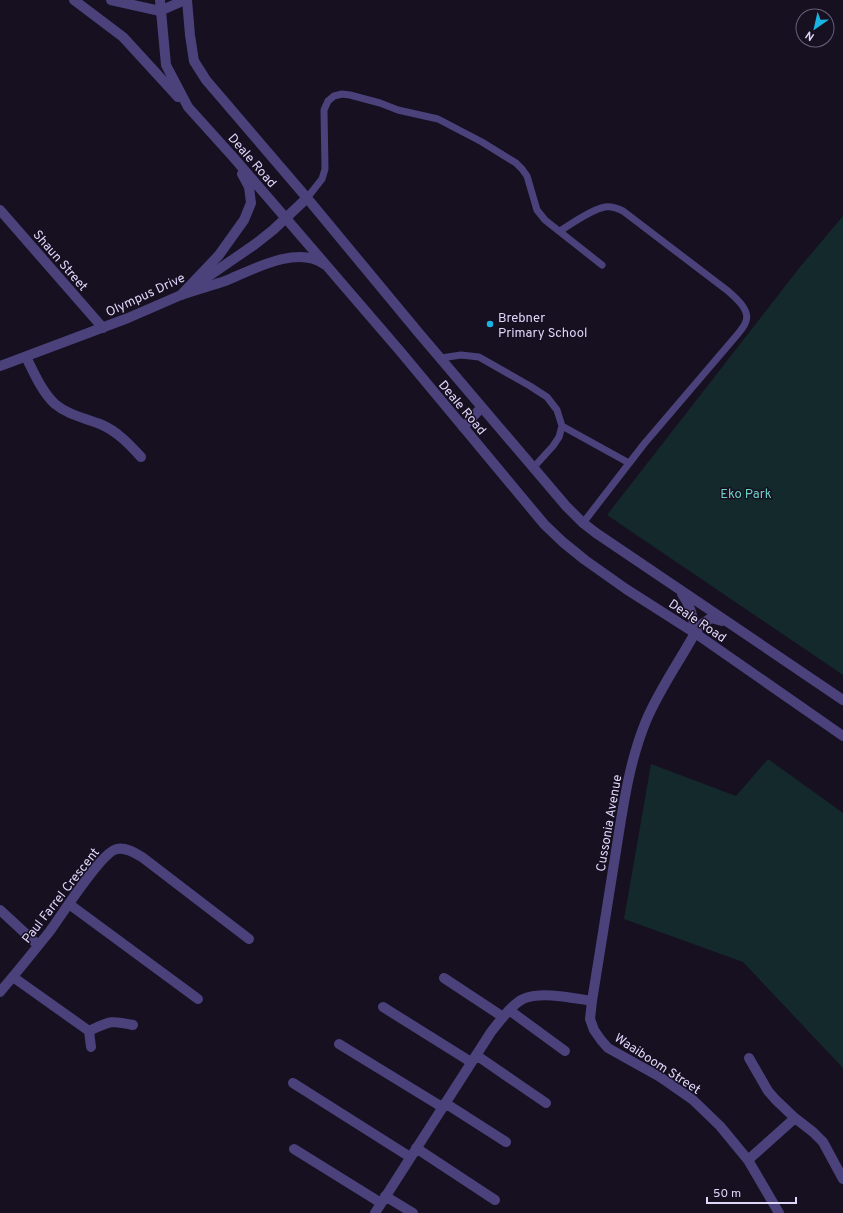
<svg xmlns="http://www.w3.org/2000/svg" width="843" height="1213" font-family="Overpass,sans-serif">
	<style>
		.green { fill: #14292b }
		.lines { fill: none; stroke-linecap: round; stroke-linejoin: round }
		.service { stroke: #4b417b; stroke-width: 7 }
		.minor { stroke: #4b417b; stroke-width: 10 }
		.tertiary { stroke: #4b417b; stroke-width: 10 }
		.poi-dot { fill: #1bb3e1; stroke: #161021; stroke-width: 1.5 }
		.labels { text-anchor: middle; stroke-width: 3; stroke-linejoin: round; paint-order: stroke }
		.street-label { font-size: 13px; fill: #dfd6fa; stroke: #161021 }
		.poi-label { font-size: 13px; fill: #dfd6fa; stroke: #161021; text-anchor: start }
		.park-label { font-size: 13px; fill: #6bd1c5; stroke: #161021 }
	</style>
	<rect width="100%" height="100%" fill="#161021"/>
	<path class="green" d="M843,216V675L607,515L800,267Z
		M768,759L843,813V1068L743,962L624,919L651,764L736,796Z"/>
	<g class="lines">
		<path class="service" d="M307,198L322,179L325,169L324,110L328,101L334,96L342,94L350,95L380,103L398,110L438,119L482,142L516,163L522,169L527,176L537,210L545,220L602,265
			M560,231C571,224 592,209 605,207C612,206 617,208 623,211L728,291C736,298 750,310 746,321C745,326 740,331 737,335L644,444L583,523
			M441,358L461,355L479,357L530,386L547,397L557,410L562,426L559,437L553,446L533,468
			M562,426L629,463"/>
		<path class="minor" d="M0,210L103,328
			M26,357C34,373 42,392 55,404C68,415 85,418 100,424C117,431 129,444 141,457
			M0,366L128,318L181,295L254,245L273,230L307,198
			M695,633C679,662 659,690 646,721C629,762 623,807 616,851C608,901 600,951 592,1001L590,1019L594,1030L601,1040L608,1048L660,1077L693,1100L720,1126L748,1160L779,1213
			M69,904L198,999
			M0,910L38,945
			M13,977L89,1031L91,1047
			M444,978L503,1017
			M0,992C17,972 34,951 50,931C61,916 102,851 117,849C126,847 135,853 142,857L249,939
			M383,1007L471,1062
			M509,1010L565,1051
			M89,1031C110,1021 111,1020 133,1025
			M339,1044L442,1107
			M476,1055L546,1103
			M749,1058L768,1091L775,1099L795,1118L813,1132L823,1142L843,1179
			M293,1083L410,1157
			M445,1103L506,1142
			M416,1148L495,1200
			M294,1149L381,1203
			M748,1160L795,1118
			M385,1196L413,1213
			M375,1213L491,1032C499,1022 512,1004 523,999C542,991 572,998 592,1001"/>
		<path class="tertiary" d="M74,0L123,37L178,97
			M111,0L160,11L185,0
			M160,0L166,65L188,107L234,158L400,351L544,524L564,543L585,560L626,589L695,633L843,736
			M187,0L190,35L194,61L206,80L307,198L418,332L566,506L583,523L596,533L843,700
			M182,294L219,255L244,220L251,203L249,187L242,174
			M181,295C195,290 210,286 225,281C252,270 296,245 324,264
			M463,427L482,407
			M682,594C691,606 694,619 695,633
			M695,633L702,624L711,618L722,621"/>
	</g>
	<circle class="poi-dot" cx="490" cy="324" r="4"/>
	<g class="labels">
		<g class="street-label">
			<text transform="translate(253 160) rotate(49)" y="5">Deale Road</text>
			<text transform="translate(61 260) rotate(49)" y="5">Shaun Street</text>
			<text transform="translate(145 294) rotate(-25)" y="5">Olympus Drive</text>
			<text transform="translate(463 407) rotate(50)" y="5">Deale Road</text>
			<text transform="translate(698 620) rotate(34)" y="5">Deale Road</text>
			<text transform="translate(608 823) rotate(-80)" y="5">Cussonia Avenue</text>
			<text transform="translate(60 895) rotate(-52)" y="5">Paul Farrel Crescent</text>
			<text transform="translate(658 1063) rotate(33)" y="5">Waaiboom Street</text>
		</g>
		<g class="poi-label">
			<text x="498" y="322">Brebner<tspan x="498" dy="15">Primary School</tspan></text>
		</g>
		<g class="park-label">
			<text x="746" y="498">Eko Park</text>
		</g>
	</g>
	<g transform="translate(815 28) rotate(214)"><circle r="19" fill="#161021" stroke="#665f78"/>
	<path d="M0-3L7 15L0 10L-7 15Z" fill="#1bb3e1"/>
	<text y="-6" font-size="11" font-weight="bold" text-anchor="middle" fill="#dfd6fa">N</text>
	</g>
	<path d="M707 1197v6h89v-6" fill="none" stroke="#dfd6fa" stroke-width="2"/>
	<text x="713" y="1197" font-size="12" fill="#dfd6fa" stroke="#161021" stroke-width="3" paint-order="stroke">50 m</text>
</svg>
